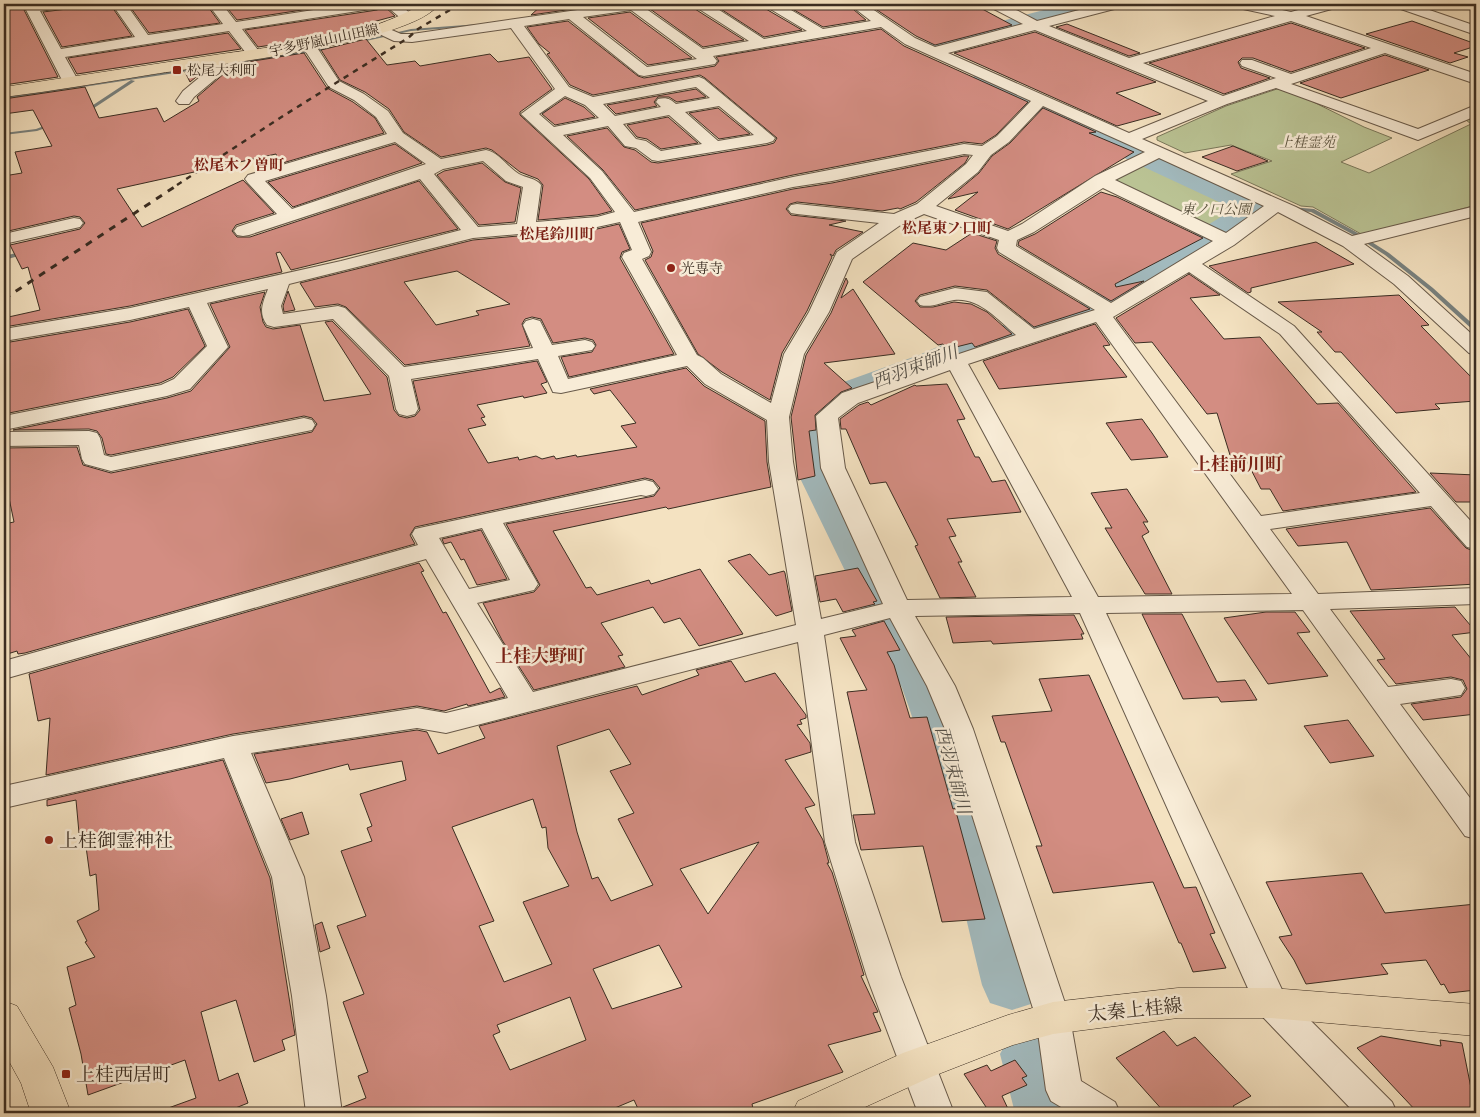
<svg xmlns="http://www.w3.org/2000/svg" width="1480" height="1117" font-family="'IM FELL French Canon','Noto Serif JP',serif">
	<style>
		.green { fill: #bac394; stroke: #7a785b }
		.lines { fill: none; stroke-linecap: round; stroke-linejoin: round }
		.stream { fill: #788280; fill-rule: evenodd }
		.river { fill: #a2babe; fill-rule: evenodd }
		.building { fill: #d38d82; stroke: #3a2d22; fill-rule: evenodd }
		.minor-casing { stroke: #685a4a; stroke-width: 2 }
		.major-casing { stroke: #3a2d22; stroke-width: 1 }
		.minor { fill: #f8ecd7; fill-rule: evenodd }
		.major { fill: #f4e2c1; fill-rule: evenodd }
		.rail-far1 { stroke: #3a2d22; stroke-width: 2.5; stroke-dasharray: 5.5 5.5; stroke-linecap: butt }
		.rail { stroke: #3a2d22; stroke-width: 3; stroke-dasharray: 7 7; stroke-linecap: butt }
		.poi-dot { fill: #8f2418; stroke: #f8ecd7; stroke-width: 2 }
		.labels { text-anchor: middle; stroke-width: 5; stroke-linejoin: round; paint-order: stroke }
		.far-street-label { font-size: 14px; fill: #3a2d22; stroke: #f8ecd7 }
		.far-poi-label { font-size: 14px; fill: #3a2d22; stroke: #f8ecd7; text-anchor: start }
		.far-park-label { font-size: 14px; font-style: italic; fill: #5a523e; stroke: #f8ecd7 }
		.far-neighbourhood-label { font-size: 15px; font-weight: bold; fill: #7a1f14; stroke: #f8ecd7 }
		.water-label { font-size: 18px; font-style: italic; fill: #545049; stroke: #f8ecd7 }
		.neighbourhood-label { font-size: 18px; font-weight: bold; fill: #7a1f14; stroke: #f8ecd7 }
		.near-poi-label { font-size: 19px; fill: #3a2d22; stroke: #f8ecd7; text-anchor: start }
		.near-street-label { font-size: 19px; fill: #3a2d22; stroke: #f8ecd7 }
	</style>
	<rect width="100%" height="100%" fill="#f4e2c1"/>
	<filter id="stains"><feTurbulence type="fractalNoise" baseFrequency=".004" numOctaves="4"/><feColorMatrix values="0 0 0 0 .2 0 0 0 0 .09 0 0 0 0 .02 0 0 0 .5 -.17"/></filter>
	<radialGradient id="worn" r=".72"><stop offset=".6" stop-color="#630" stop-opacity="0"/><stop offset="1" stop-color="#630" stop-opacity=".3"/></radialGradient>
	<path class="green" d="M1277,89H1287L1364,127L1392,138L1341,162L1369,173L1471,124L1466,120L1476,116V205L1388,229L1361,234L1313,207L1301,206L1231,174L1272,161L1231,145L1185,153L1157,140V137L1226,106Z
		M1153,162L1251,205L1252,209L1219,229H1215L1117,182L1114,178Z"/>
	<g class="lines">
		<path class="stream" d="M612,4H622L604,7L602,6Z
			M1386,4H1392L1405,8L1403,9Z
			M479,24L481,25L480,26L411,31L357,43L355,42L411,29Z
			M331,47H333V49L4,99V97Z
			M131,80L135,81L88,112L84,111Z
			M553,107L557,108L516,123L512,122Z
			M52,123L54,124V125L37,131L4,135V133L36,129Z
			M1291,207L1314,209L1356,232L1389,253L1433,288L1476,327V332L1474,331L1429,290L1385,255L1352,234L1311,212L1289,210L1288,209Z
			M24,251L27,253L26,254L4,260V256Z"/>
		<path class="river" d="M1067,4H1107L1104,9L942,52L933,49L929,44L933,39Z
			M984,74L994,76L1268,201L1273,208L1268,215L1102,321L986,353L945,371L855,404L837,418L834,425L840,474L952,688C991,784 1015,886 1042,985L1034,1003L1012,1010L990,1003L982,985C958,886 937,783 902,688L798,474L794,425L805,404L827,388L919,355L960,337L1076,305L1234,209L974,88L970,82L974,76Z
			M1032,1027L1054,1035L1064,1054L1081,1113H1015L1000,1054L1010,1035Z"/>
	</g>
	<path class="building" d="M4,4H21L58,77L4,85Z
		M71,4H110L132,36L62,47L43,12L67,9Z
		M128,4H206L220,23L149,33Z
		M224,4H341L237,20Z
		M543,4H608L531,15Z
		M654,4H692L695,9L744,40L703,47L650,9Z
		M713,4H763L766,9L802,30L764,37Z
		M784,4H847L866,20L823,27Z
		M868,4H973L1012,25L935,45L916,36Z
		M384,6L395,16L369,23L370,24L357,27L358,28L350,31L298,41L258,47L245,30L377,10Z
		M630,12L692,58L648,65L588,18Z
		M568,21L638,76L644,78L715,66L719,61L716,57L881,29L904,46L1028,102L996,135L982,144L964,142L793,175L635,210L603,170L567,136L607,128L624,147L635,150L651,162L658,163L767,145L774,143L777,138L705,78L700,75L593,95L570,85L547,54L550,53L539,44L527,27Z
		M1412,21L1476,44V46L1454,53L1468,57L1450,63L1366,34Z
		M1291,23L1365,48L1291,72L1253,58H1242L1238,62L1241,68L1270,78L1224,94L1149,63Z
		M1067,24L1140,53L1129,56L1056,27Z
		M1035,32L1156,82L1116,93L1161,114L1117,126L954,53Z
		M228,33L241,49L77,74L68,58Z
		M366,39L387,65L415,61L420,66L490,54L498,62L529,57L552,89L520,112V115L589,179L612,211L597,215L538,220L543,185L538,179L520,172L492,150L486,148L441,157L404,132L389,109L365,92L340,80L321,50Z
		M304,53L327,88L353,102L375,118L384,133L276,165L279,163L276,154L117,189L142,227L243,180L274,213L236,225L232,231L237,237H250L419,181L458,229L291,270L280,252L276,253L282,272L130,306L4,327V318L40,310L28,267L22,269L10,245L80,229L85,223L80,217L74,216L4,232V176L22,173L15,152L52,146L33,110L4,114V99L85,87L99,118L157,108L164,122L199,101L197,97L226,72L229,69L228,65Z
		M1385,55L1429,70L1341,98L1300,83Z
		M207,68L190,82L185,72Z
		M696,89L706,97L677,102L669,97H658L654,102L657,106L616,114L607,105Z
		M565,98L584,107L595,117L555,125L542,114Z
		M718,108L750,134L719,139L689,113Z
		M1043,108L1096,132L1089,133L1134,152L1008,229L955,210L978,192L948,199L979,173L992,156L1010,143Z
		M668,117L698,143L661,149L647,139L637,137L627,125Z
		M395,144L422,163L293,207L268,182Z
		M1233,146L1268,161L1237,171L1202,157Z
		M964,156H969L965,163L916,202L900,209L898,208L882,211L797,202L790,204L786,209L791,215L846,221L829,225L863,232L836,250L833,256L830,254L832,257L807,311L782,353L770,400L722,372L698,354L645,260L651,257L653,251L641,223L793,189L832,183Z
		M482,163L505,182L521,188L515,222L479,225L437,175L444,171Z
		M1101,192L1117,197L1203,238L1115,284L1116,287L1144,281L1111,301L1018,245L1019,241L1035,234Z
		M619,224L630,249L622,252L620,258L674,354L569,377L561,357L592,352L596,345L593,340L585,338L553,343L541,319L532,317L525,319L522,324L530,346L405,365L346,307L338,304L315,307L300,283L473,240L597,229ZM457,271L510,304L476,311L479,315L436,325L404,282Z
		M972,233L997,241L995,248L998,254L1090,309L1034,327L987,290L955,286L920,295L915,301L920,307H933L954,302L971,304L987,312L1012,334L975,347L972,343L948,349L943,344L938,345L863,282L913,243L946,250Z
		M1316,242L1354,264L1251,288V292L1248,293L1209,266Z
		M1189,274L1220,295L1190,298L1224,339L1260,337L1317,404L1338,403L1416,492L1283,511L1270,489H1261L1244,456L1230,455L1217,413L1207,414L1152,342L1135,343L1116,318Z
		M846,278L848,282L841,298L853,289L895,354L824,363L852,388L841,392L815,415L816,430L809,431L815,476L798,480L791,417L806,355L831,313Z
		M288,291L295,310L284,312L283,306Z
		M265,292L260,307L263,322L266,327L273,329L300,325L324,401L371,394L325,322L332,321L387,377L394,410L399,416L407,418L415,416L420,410L413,381L537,361L547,382L541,384L547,393L524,398L523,396L477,405L485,417L481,418L486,425L468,429L488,463L518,457L519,460L536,456L542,459L554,456L556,459L576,455L577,457L637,447L621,426L636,423L610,390L594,394L590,389L686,368L704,386L765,421L767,462L771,487L668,509L666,507L553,531L586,588L591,587L597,595L649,580L651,584L700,569L743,634L699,646L680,618L664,623L653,607L601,623L623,655L618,656L625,667L534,690L502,640L483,603L534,592L540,585L506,524L654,496L660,488L653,480L645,478L415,527L410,535L415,544L25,653L18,654L17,651L4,655V524L14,522L4,474V448L77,447L83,465L111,473L312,432L317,424L312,418L304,416L111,455L106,454L102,438L97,431L89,429L13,430L167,398L191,391L230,347L210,304Z
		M1399,295L1429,325L1421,326L1476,382V401L1435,404L1440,409L1396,413L1341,352H1335L1317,332H1322L1278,302Z
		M188,309L205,346L173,377L160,383L4,414V343L130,322Z
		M1095,324L1110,345L1103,346L1127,377L999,389L983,361Z
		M947,384L965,419L957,420L975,457H979L992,482L1005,480L1021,512L947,519L956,536L949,537L962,562H958L976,597L940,598L915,546L918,545L886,482L870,484L846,429H841L840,419L859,405L868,402L871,405L915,385L916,386Z
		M1142,419L1152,433L1168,457L1131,460L1106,423Z
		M1430,473L1476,475V502H1456Z
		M1127,489L1148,522H1143L1149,532L1142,536L1172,594H1145L1105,528H1112L1091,493Z
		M1430,508L1466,548L1476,552V584L1371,590L1347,542L1298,546L1286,529Z
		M481,530L507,579L477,585L464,559L461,560L451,542L444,544L442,539Z
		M750,554L769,575L784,571L785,573L792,611L776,616L728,561Z
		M419,563L424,571L421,572L443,613L446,612L490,693L500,688L505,697L468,706L467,704L444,711L417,706L233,734L46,775L50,718L38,721L29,674Z
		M858,568L877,601L873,602L875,604L843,612L836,599L820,602L815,576Z
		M1455,607L1476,632L1452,635L1476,665V714L1423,720L1411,704L1461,697L1467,689L1463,680L1451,677L1396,684L1377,660L1385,659L1350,611Z
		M1266,612H1295L1310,632L1297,633L1328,676L1268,684L1224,618Z
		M1142,614H1182L1217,682L1245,680L1257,700L1221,702L1218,697L1183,699Z
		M1074,615L1084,634H1081L1083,639L993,644L991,641L953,643L946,617Z
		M884,621L900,650L887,652L894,665L910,718L927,717L953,809L955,808L985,919L942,922L923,846L861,850L853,815L875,814L847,692L867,690L840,638L856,636L852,630Z
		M731,661L745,682L775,673L806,715V718L800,720L802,724L797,725L810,743L811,752L785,760L815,805L805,808L823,840L829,863H827L832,872L864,975L861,976L878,1012L873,1013L881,1031L828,1045L843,1072L752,1104L754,1113H640L634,1100L603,1113H344L343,1107L366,1098L358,1076L368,1072L343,1002L364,994L337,926L366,916L341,851L372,841L367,828L372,826L360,794L406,780L402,761L350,770L348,764L290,779L266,783L254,754L417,730L427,732L438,754L485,738L479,726L637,686L642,695L699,675L696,670ZM609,729L631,764L610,771L634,813L618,819L653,885L611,901L598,877L592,879L577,832L557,746ZM533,799L542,828L546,827L548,848L569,886L523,902L552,964L504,982L479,926L494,921L452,827ZM759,842L708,914L680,869ZM659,945L682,987L612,1009L593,969ZM570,997L586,1040L510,1070L493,1035L500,1032L497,1025Z
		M1089,675L1184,888L1196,887L1215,933L1210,934L1226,968L1193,972L1181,943H1179L1153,882L1053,893L1036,846H1042L1005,742H1001L992,716L1052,711L1039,679Z
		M1348,720L1374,756L1330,763L1304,726Z
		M223,760L270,878L295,1035L282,1040L285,1050L254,1062L236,1000L201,1012L219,1081L238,1073L248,1103L223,1113H160V1111L196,1098L185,1060L88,1095L81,1054L69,1008L76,1005L67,967L95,957L85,942L87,941L77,921L99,910L96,874L90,876L84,832L79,833L76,800L47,806V800Z
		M302,812L309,834L290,840L281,819Z
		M1362,873L1385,913L1476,904V981L1471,982L1476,990L1449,993L1444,984L1441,985L1426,960L1381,964L1388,974L1306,984L1294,960L1279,937L1292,935L1266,882Z
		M322,922L330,948L320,952L315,925Z
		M1164,1031L1177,1046L1195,1037L1251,1096L1233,1106L1240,1113H1165L1116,1058Z
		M1381,1036L1441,1046L1440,1040L1462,1043L1476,1113H1418L1357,1048Z
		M1015,1060L1027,1076L1022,1078L1027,1085L1002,1096L1010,1113H990L964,1074L987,1065L991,1071Z"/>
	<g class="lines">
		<defs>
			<path id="minor" d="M23,4H69L67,7L40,11L61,49L135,37L112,4H126L148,35L223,24L208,4H222L236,22L352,4H384L377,8L242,29L261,54L259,57H249L229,31L65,57L79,82L76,85H66L63,82Z
				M384,4H399L416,18L409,22L404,21Z
				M619,4H652L650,7L645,8L703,49L749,41L696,7L694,4H710L764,39L807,31L767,7L765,4H781L823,29L871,21L849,4H865L915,38L935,47L1023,24L990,7L988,4H1005L1037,21L1102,4H1124L1122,7L1049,26L1129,58L1275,16L1234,7L1232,4H1256L1291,12L1320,4H1341L1339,7L1306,16L1476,74V84L1385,53L1291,84L1418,129L1476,105V116L1418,140L1276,88L1227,104L1142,139L1296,207L1352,236L1476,206V216L1364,244L1408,276L1476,338V355L1469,353L1394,284L1343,246L1278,212L1234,245L1202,264L1294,326L1476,527V549L1467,547L1431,506L1270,529L1318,594L1476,588V604L1330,609L1388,687L1451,679L1461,681L1465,688L1461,695L1400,704L1476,806V839L1465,836L1303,610L1106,613L1284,994L1392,1102L1397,1113H1355L1259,1013L1080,613L915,616L955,686L973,729L1070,1018L1081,1081L1115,1102L1120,1113H1071L1051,1101L1046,1090L1036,1018L945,729L927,686L890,618L824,635L855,842L901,977L954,1113H918L867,977L825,842L798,642L446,733L417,728L251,753L304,877L326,996L342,1113H306L292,996L272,877L224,758L4,808V786L233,736L417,708L446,713L508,698L426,559L4,679V661L418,545L412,534L415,529L424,527L645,480L653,482L658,489L654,494L646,496L641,495L503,523L538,584L534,590L477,603L533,692L796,625L769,462L767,420L705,384L687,366L561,393L553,392L538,359L411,379L418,409L415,414L407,416L399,414L396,409L389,376L333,319L274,327L267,325C258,313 263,302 268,289L207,303L228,347L190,389L167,396L4,430V416L161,385L174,379L207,346L189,307L130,320L4,341V329L130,308L341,261L461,230L420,179L249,235L243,236L237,235L234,231L237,227L277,214L248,183L245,179L248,175L387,134L376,117L354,100L329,87L302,46L304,43H314L339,81L364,94L388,111L403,133L441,159L486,150C500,153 507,167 519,174C526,178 536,178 541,185L536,222L597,217L615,212L590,178L521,114L555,89L511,28L412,42L394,41L375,32L373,29L380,25L401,34H412ZM631,10L697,59L647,67L583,17ZM569,19L639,75L644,76L715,64L717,61L713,56L881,27L905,44L1031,101L997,136L982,146L964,144L793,177L634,212L602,171L563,135L608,126L625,146L636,148L652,160L658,161L767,143L773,141L775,138L704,79L699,77L593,97L569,87L524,26ZM1291,21L1371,48L1291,74L1252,60H1242L1240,63L1242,66L1276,78L1223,96L1143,63ZM1035,30L1208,101L1129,133L948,53ZM696,87L710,98L676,104C670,99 667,97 658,99L656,102L661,107L615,116L603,104ZM565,96L585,105L599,118L554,127L539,114ZM719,106L754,135L718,141L685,112ZM1043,106L1145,152L1095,176L1022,224L1008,231L936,206L978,172L991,155L1009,142ZM669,115L702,144L661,151L646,141L636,139L623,124ZM395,142L426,164L292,209L265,181ZM964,154L973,155L966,164L917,204L894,214L797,204L791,205L788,209L791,213L797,214L879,223L837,252L835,256L809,312L784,354L771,403L721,374L703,358L697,355L642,259L649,256L651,252L638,222L793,187L832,181ZM1159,158L1264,206L1226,233L1115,180ZM483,161L506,181L523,187L517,224L478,227L434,174L443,169ZM1103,188L1213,241L1111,303L1016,246L1017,240L1034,232ZM924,214L999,240L997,248L999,252L1095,310L1034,329L987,292L955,288L920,297L917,301L920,305C932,308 942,302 954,300C979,297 998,320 1016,335L842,393L816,416L821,468L883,604L821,619L793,462L789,417L804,354L829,312L852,259L902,224ZM620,222L632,250L624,253L622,257L677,355L568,379L558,356L592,350L595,346L592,342L585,340L552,345L540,321L533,319L526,321L523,325L533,348L404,367L345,308L338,306L283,314L281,306L289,284L473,238L597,227ZM1189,272L1280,334L1420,493L1261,516L1113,317ZM1096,322L1292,594L1098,597L968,364ZM950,370L1072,597L907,600L845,468L838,418L858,403ZM482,528L510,580L469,589L439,538Z
				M1393,4H1412L1476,26V35L1395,7Z
				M216,56L221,57L227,68L225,71L194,97L189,104H179L176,101L183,91L212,67L209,60L211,57Z
				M74,218L80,219L83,223L80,227L4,244V234Z
				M304,418L312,420L315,425L312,430L111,471L85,464L82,459L79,445L4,446V432L89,431L97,433L100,438L104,455L111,457Z"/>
			<path id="major" d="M422,4H439C413,43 206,66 154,74C104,82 54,91 4,97V87C76,76 149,65 221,54C288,44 363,39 422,4Z
				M1178,988H1271L1476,1004V1036L1271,1018H1178L1053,1034L1013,1045L931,1077L852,1113H792L798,1101L903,1053L1008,1015L1053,1002Z
				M4,1001L17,1006L53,1067L71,1113H31L21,1083L4,1052Z"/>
		</defs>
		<use href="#minor" class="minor-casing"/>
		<use href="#major" class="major-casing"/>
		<use href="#minor" class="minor"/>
		<use href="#major" class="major"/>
		<path class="rail-far1" d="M177,185L283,116L408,38L418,29L460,4"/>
		<path class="rail" d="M4,299L179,184"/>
	</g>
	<g class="poi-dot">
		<rect x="172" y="65" width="10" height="10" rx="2.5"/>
		<circle cx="671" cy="268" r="5"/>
		<circle cx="49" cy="840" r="5"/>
		<rect x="61" y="1069" width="10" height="10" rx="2.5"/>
	</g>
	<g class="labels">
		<g class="far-street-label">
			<text transform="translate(324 40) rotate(-12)" y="5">宇多野嵐山山田線</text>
		</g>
		<g class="far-poi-label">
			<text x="187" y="75">松尾大利町</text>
			<text x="681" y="273">光専寺</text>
		</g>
		<g class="far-park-label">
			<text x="1307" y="147">上桂霊苑</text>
			<text x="1216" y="214">東ノ口公園</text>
		</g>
		<g class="far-neighbourhood-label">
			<text x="239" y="170">松尾木ノ曽町</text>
			<text x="947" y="233">松尾東ノ口町</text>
			<text x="557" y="239">松尾鈴川町</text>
		</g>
		<g class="water-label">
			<text transform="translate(915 367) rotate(-21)" y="6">西羽束師川</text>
			<text transform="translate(953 770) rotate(75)" y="6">西羽束師川</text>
		</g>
		<g class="neighbourhood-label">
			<text x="1238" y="470">上桂前川町</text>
			<text x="540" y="662">上桂大野町</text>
		</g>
		<g class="near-poi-label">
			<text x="59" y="847">上桂御霊神社</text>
			<text x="76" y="1081">上桂西居町</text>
		</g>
		<g class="near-street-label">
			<text transform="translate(1135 1009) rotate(-6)" y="7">太秦上桂線</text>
		</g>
	</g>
	<rect width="1480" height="1117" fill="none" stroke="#f4e2c1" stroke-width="20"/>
	<rect x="5" y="5" width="1470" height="1107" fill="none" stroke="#3a2d22" stroke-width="2.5"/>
	<rect x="10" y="10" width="1460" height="1097" fill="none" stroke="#3a2d22"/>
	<rect width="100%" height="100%" filter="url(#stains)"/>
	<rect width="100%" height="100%" fill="url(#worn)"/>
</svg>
